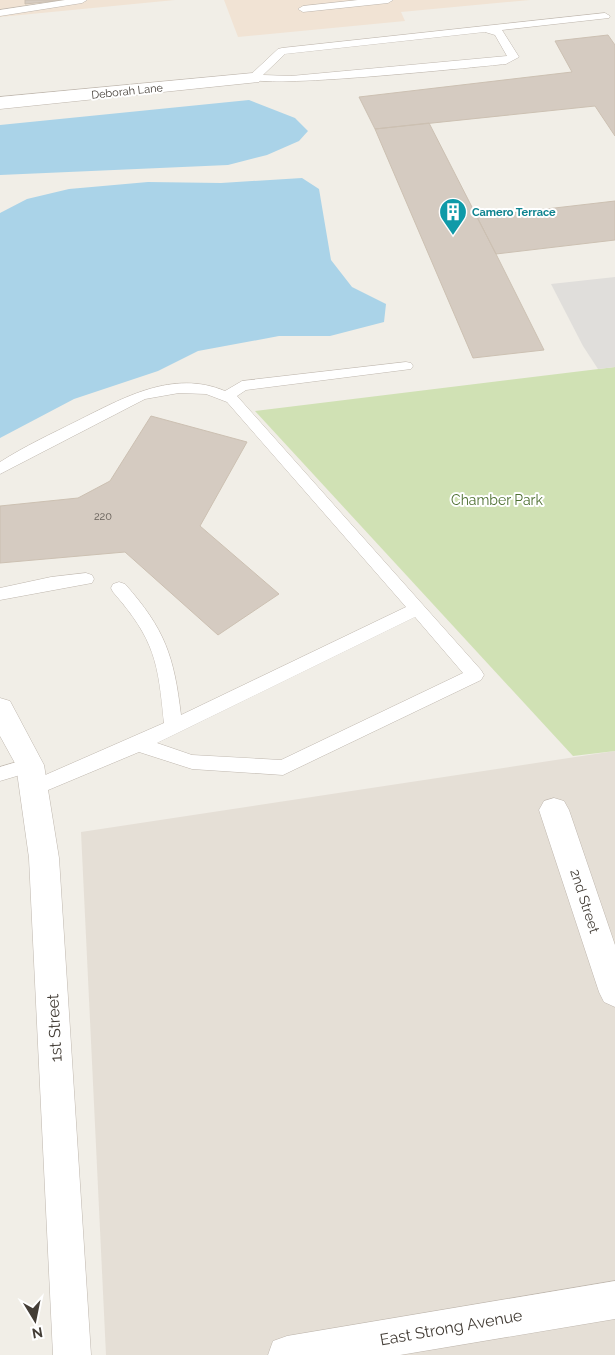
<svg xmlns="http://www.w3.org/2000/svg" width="615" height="1355" font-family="Raleway,sans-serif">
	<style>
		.residential { fill: #e5dfd6 }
		.commercial { fill: #f1e3d4 }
		.green { fill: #d0e1b4 }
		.parking { fill: #e0dedb }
		.water { fill: #aad3e8 }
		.building { fill: #d5cbc1; stroke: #ccc0b2 }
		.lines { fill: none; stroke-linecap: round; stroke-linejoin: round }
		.service-casing { stroke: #bfb7ae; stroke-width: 1 }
		.minor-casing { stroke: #bfb7ae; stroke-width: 1 }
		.tertiary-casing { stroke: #bfb7ae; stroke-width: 1 }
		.service { fill: #fff; fill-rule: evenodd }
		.minor { fill: #fff; fill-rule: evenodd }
		.tertiary { fill: #fff; fill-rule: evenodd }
		.labels { text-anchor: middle; stroke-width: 4; stroke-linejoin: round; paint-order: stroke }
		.far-street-label { font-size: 11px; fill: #443e37; stroke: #fff }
		.far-culture-label { font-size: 11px; font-weight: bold; fill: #0d838f; stroke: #fff; text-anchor: start }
		.number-label { font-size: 11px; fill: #68615a }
		.park-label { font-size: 14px; fill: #4d6f31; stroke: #fff }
		.street-label { font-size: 14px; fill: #443e37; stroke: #fff }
		.near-street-label { font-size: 16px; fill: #443e37; stroke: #fff }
	</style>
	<rect width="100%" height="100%" fill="#f1eee7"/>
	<path class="residential" d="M615,751V1355H106L81,832Z"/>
	<path class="commercial" d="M0,0H175L0,17Z
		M224,0H530L401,12L405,21L238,37Z"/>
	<path class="green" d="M615,367V751L573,756L255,411Z"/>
	<path class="parking" d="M615,277V367L598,369L583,346L551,284Z"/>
	<path class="water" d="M249,100L295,118L308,131L299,141L267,155L228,165L0,175V125Z
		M302,178L319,189L331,260L352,287L386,304L384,322L330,336H279L198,351L158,371L74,399L0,438V213L27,199L69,189L148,182L221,183Z"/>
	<path class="building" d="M25,0H65L25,4Z
		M608,35L615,45V136L595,106L375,129L359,97L572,72L555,41Z
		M429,123L496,254L544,350L473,358L375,129Z
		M615,201V240L496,254L477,217Z
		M151,416L247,442L200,526L279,594L218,635L125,552L0,563V506L78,498L110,481Z"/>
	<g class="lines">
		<defs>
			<path id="service" d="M65,0H87L82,3L0,16V10Z
				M358,0H393L388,3L303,12L298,9L303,6Z
				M605,13L610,16L609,18L502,30L519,57L506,64C474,67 259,90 247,78L278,49L282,48ZM485,32L495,35L507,56L291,76L263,75L285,54Z
				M406,362L411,363L413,366L411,369L246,390L237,396L481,670L484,675L481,680L283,775L192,769L139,752L41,793L34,796L27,793L25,788L27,783L164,723C158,662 155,640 113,592L111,588L113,584L119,582L125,584C165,629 174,656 181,715L406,607L227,402L206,394L179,393L145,399L0,474V462C25,446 51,434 77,421C123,398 173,369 225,391L242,381ZM415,617L463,673L281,760L192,755L157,743Z
				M86,573L92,575L94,579L92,583L0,600V588L51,577Z
				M30,758L37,760L39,765L37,770L0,781V767Z"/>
			<path id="minor" d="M253,73L259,74L262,78L259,82L0,109V97Z
				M0,698L10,701L44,765L59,858L91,1355H53L29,858L16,765L0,736Z
				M554,798L564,801L569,810L615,945V1007L604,1002L599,992L539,810L544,801Z"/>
			<path id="tertiary" d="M615,1281V1319L400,1355H268L273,1341L287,1336Z"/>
		</defs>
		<use href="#service" class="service-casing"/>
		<use href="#minor" class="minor-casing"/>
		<use href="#tertiary" class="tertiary-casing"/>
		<use href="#service" class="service"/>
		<use href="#minor" class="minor"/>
		<use href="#tertiary" class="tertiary"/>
	</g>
	<defs>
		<symbol id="building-pin" viewBox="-11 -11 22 30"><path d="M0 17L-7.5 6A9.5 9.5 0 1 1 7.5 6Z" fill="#0f9aa8" stroke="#fff"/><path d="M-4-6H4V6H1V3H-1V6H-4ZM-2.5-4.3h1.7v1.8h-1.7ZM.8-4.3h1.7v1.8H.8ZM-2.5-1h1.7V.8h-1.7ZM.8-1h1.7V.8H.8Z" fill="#fff"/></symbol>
	</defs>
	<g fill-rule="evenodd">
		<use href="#building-pin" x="437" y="196" width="32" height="43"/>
	</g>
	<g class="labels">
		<g class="far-street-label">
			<text transform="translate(127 91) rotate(-6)" y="4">Deborah Lane</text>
		</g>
		<g class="far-culture-label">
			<text x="472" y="216">Camero Terrace</text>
		</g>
		<g class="number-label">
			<text x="103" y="520">220</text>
		</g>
		<g class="park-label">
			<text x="497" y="505">Chamber Park</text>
		</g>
		<g class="street-label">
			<text transform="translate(585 901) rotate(72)" y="5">2nd Street</text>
		</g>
		<g class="near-street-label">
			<text transform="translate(54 1028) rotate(-93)" y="6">1st Street</text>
			<text transform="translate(451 1327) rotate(-10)" y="6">East Strong Avenue</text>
		</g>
	</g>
	<g transform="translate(35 1320) rotate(170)" stroke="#ffffff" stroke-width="4" paint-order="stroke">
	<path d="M0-4L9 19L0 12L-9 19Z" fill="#443e37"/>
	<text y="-8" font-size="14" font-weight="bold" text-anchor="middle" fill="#443e37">N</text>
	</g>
</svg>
